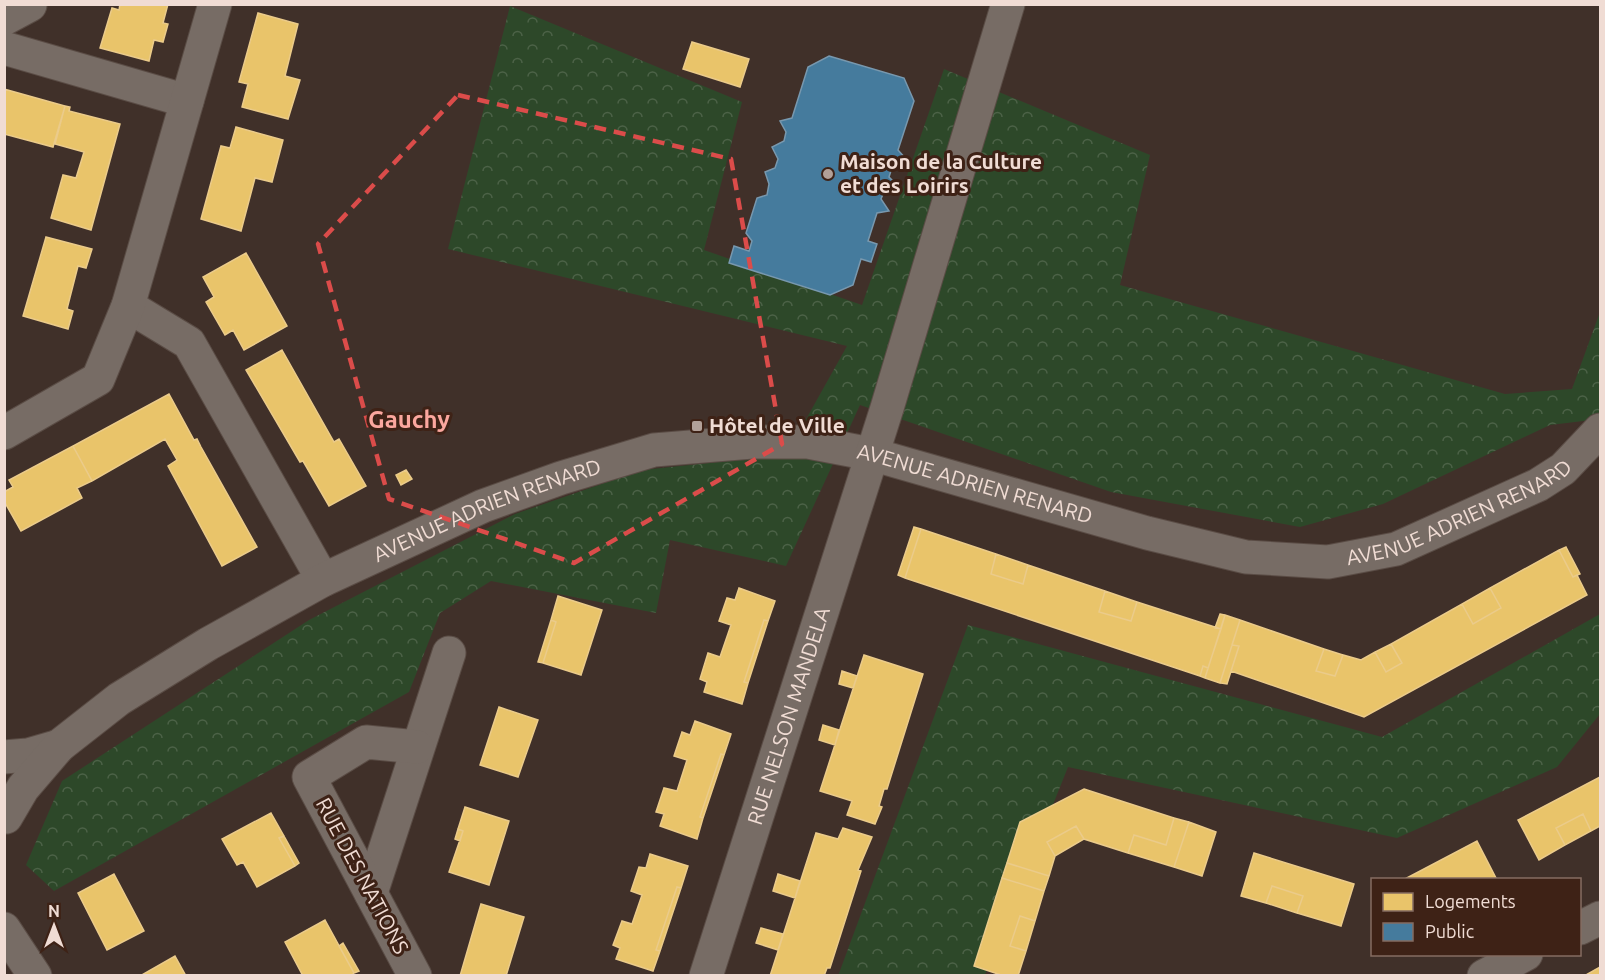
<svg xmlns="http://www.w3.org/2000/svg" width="1605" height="980" font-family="Ubuntu,sans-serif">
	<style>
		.park { fill: url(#park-crowns) }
		.homes { fill: #e9c46a; stroke: #ebcb8a; stroke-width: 1.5 }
		.public { fill: #457b9d; stroke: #7898ae; stroke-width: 1.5 }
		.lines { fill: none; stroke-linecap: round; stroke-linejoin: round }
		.minor-casing { stroke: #5a4c45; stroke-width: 35 }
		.minor { stroke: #776c65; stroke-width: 33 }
		.marked { fill: none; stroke: #db4c4a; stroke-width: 4.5; stroke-dasharray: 12 8; stroke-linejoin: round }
		.poi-dot { fill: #b2a098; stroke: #3e2216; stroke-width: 2 }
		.labels { text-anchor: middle; stroke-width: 6; stroke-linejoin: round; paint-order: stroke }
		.poi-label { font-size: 21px; font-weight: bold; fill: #f0dcd4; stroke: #3e2216; text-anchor: start }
		.street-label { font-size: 21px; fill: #f0dcd4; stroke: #3e2216 }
		.quarter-label { font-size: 24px; font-weight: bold; fill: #fba79e; stroke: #3e2216 }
	</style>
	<defs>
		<pattern id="park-crowns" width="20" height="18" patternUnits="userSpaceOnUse" patternTransform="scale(1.5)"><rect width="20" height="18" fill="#2d4829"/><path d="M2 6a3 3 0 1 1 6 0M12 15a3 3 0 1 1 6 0" fill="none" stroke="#4c6247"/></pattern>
	</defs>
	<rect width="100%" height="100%" fill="#403029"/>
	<path class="park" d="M510,6L742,102L704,250L862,305L944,69L1150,155L1120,285L1505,394L1572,389L1600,312V419L1550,425L1383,504L1300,527L1111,492L860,405L786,566L670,540L656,613L491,581L440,613L409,692L54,891L26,865L62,781L309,620L515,514L642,470L786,455L847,346L448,249Z
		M1600,614V714L1557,767L1397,838L1068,767L985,975L838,976L968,625L1382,737Z"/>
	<path class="homes" d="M120,4H168L163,23L168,24L163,42L154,40L149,61L100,48L112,8L119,10Z
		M258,13L298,24L285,76L300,80L288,119L242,107L248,84L239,82Z
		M692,42L749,59L740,87L683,69Z
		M4,89L65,106L53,147L4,134Z
		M65,106L70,107L69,111L120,124L91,230L51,218L63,175L76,178L84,152L55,144Z
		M236,127L283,140L272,182L255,178L241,231L201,219L221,146L230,148Z
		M46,237L92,249L86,268L78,266L67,309L73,311L68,329L23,316Z
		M246,253L287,326L244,350L233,330L225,335L206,302L214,297L203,277Z
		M282,350L334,442L339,439L366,486L329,506L303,461L300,462L246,370Z
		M169,394L194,440L197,439L201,447L257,547L222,566L168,466L177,460L165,439L92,481L73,446Z
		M73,446L92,481L77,488L82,498L21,531L4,501V492L13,487L9,480Z
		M406,470L412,479L401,485L396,475Z
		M914,527L921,529L905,578L898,575Z
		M921,529L996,554L991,574L1023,584L1028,565L1105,591L1099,612L1131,621L1137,602L1221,629L1208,668L1203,666L1200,676L905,578Z
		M1566,547L1580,574L1573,577L1559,550Z
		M1559,550L1573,577L1577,575L1587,595L1364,717L1231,671L1239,646L1232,645L1240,620L1324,649L1316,671L1335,676L1343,655L1361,660L1375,652L1386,672L1402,663L1391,644L1462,604L1473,624L1501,608L1490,588Z
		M996,554L1028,565L1023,584L991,574Z
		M739,588L775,601L768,621L764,620L755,648L744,682L748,683L742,704L704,692L707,682L700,679L708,653L720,657L731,625L719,621L727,598L735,600Z
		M1490,588L1501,608L1473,624L1462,604Z
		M1105,591L1137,602L1131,621L1099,612Z
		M558,596L602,610L581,675L543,663L556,622L551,620Z
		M1220,614L1225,615L1221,629L1215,628Z
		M1225,615L1240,620L1220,683L1205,678Z
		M551,620L556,622L543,663L538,662Z
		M764,620L768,621L748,683L744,682Z
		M1391,644L1402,663L1386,672L1375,652Z
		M1232,645L1239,646L1227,684L1220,683Z
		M1324,649L1343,655L1335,676L1316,671Z
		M864,655L923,674L887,789H884L879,806L882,807L875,824L847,815L852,801L820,791Z
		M1203,666L1208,668L1205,678L1200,676Z
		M842,671L857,676L853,688L839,684Z
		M499,707L538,720L518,777L480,765Z
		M695,721L731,734L724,755L721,754L700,817L703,818L697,839L660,826L664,814L656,812L664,788L677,791L687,760L674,756L682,732L690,735Z
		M823,725L839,730L835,745L819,740Z
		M721,754L724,755L703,818L700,817Z
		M1600,777V826L1591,831L1583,814L1556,828L1565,845L1539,860L1518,820Z
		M1084,789L1174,818L1166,845L1134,835L1128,853L1084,839L1076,826L1047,842L1055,856L1049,876L1007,863L1020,822Z
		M465,807L509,821L489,885L449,872L463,831L458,829Z
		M271,813L284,836L279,838L295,866L257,887L243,862L237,865L222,839Z
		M1583,814L1591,831L1565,845L1556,828Z
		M1174,818L1189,822L1174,867L1128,853L1134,835L1166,845Z
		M1189,822L1216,832L1202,876L1174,867Z
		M1076,826L1084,839L1055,856L1047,842Z
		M843,828L872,837L858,870L861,871L830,968H827L824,976H770L816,833L838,839Z
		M458,829L463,831L460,841L455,839Z
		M284,836L299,863L295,866L279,838Z
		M1477,841L1497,880H1403Z
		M1254,853L1354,884L1341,926L1297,913L1303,896L1272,886L1266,903L1241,896Z
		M650,854L688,866L681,888L677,887L656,950L660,951L653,971L616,959L620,948L613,945L622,921L632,924L642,895L631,891L639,867L646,868Z
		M1007,863L1049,876L1044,891L1002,878Z
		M114,874L144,931L107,950L78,893Z
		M778,874L800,881L795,898L773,891Z
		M1002,878L1044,891L1035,921L1020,916L1010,946L1026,951L1018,976H1004L974,966Z
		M1272,886L1303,896L1297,913L1266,903Z
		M677,887L681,888L660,951L656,950Z
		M481,904L524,917L506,976H460Z
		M1020,916L1035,921L1026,951L1010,946Z
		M325,920L354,973L351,976H303L285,942Z
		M761,928L783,934L778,950L756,943Z
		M343,943L359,971L354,973L339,946Z
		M175,956L186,976H140Z
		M1600,967V976H1584Z"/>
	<path class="public" d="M829,56L904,78L914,101L898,150L906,159L894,161L889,177L897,185L886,187L881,199L889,211L877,213L868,241L877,244L871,262L861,259L853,285L830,295L729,263L734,246L749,251L752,241L746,233L757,198L767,195L769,184L765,172L775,168L778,159L772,147L784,141L786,132L780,121L792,118L808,67Z"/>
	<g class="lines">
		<defs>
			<g id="minor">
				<path d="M4,19L30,5"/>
				<path d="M4,48L187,101"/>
				<path d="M128,306L189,343L323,580"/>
				<path d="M4,433L98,379L128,306L215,4"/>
				<path d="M4,757L28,755L59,746"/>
				<path id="s1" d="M6,817L23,788L59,746L119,699L208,644L323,580L483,506L561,478L654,450L752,442H808L871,454L1147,533L1246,557L1328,562L1396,549L1538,485L1563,469L1600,430"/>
				<path d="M371,893L449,653"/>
				<path d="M1580,928L1600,918"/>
				<path d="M4,929L35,976"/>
				<path d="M415,976L309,777L366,742L417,747"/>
				<path id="s2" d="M706,976L887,408L1008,4"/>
				<path d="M1484,976L1526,954"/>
			</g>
		</defs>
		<use href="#minor" class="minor-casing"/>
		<use href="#minor" class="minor"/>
	</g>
	<path class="marked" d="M458,95L731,159L782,444L574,563L389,499L318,244Z"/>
	<g class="poi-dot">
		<circle cx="828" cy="174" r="6"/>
		<rect x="691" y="420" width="12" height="12" rx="3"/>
	</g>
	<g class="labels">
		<g class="poi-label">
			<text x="840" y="169">Maison de la Culture<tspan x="840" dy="24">et des Loirirs</tspan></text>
			<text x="709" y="433">Hôtel de Ville</text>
		</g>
		<g class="street-label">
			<text dy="7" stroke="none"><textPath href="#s1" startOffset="1084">AVENUE ADRIEN RENARD</textPath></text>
			<text dy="7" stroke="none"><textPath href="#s1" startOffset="1588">AVENUE ADRIEN RENARD</textPath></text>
			<text dy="7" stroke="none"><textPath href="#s1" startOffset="580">AVENUE ADRIEN RENARD</textPath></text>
			<text dy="7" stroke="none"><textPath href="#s2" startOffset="273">RUE NELSON MANDELA</textPath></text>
			<text transform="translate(362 876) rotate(62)" y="7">RUE DES NATIONS</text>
		</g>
		<g class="quarter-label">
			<text x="409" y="428">Gauchy</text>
		</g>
	</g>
	<rect width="1605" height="980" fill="none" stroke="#f0dcd4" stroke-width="12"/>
	<rect x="1371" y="878" width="210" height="78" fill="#3e2216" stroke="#856c62" stroke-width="1.5"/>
	<rect x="1383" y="893" width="30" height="18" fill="#e9c46a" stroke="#856c62" stroke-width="1.5"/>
	<text x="1425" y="908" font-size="18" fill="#f0dcd4">Logements</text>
	<rect x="1383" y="923" width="30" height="18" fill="#457b9d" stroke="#856c62" stroke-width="1.5"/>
	<text x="1425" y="938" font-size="18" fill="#f0dcd4">Public</text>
	<g transform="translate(54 926)" stroke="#3e2216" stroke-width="4.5" paint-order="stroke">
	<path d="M0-4.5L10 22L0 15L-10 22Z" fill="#f0dcd4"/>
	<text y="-9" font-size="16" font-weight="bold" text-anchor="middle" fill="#f0dcd4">N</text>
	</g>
</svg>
